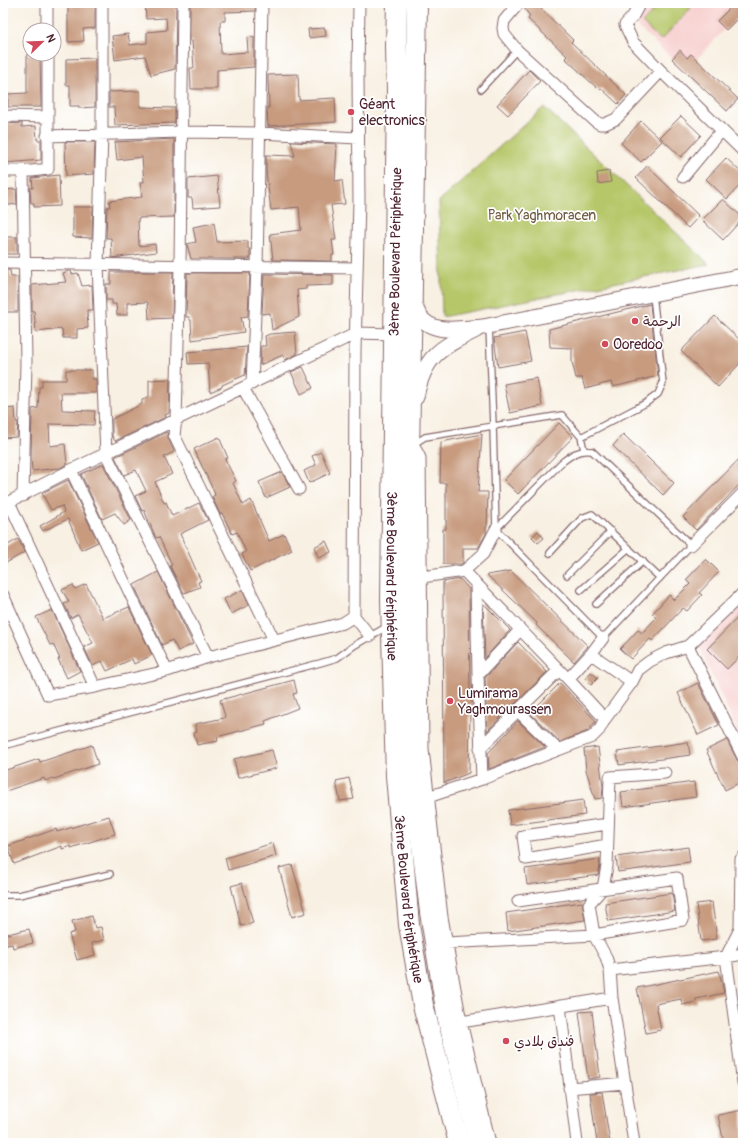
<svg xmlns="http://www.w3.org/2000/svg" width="746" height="1146" font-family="Pangolin,'Playpen Sans Arabic',sans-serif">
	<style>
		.built { fill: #f7d0cf }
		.green { fill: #b6c769; stroke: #80734a }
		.building { fill: #c89b7f }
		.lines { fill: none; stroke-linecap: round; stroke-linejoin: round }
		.lane-casing { stroke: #87686b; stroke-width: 8 }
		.street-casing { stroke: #87686b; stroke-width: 13 }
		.secondary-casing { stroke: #87686b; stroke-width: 17 }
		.highway-casing { stroke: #87686b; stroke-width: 22 }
		.lane { stroke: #fff; stroke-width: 5.5 }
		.street { stroke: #fff; stroke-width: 11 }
		.secondary { stroke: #fff; stroke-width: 15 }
		.highway { stroke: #fff; stroke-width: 20 }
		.path-bridge { stroke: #87686b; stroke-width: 2; stroke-dasharray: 1 3; stroke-linecap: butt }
		.poi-dot { fill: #d1495b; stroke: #fff; stroke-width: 1.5 }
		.labels { text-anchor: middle; stroke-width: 3.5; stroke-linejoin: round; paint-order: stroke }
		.poi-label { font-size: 14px; fill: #4a1f2b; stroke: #fff; text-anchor: start }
		.park-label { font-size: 14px; fill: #705a41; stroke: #fff }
		.street-label { font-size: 14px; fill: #4a1f2b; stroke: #fff }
	</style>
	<rect width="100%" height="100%" fill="#fff"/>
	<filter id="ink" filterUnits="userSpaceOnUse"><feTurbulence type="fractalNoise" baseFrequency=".025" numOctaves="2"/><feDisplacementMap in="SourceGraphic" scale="8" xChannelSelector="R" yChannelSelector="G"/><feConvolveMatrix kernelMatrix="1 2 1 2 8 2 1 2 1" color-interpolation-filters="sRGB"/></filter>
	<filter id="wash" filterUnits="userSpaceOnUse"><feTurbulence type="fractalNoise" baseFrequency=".012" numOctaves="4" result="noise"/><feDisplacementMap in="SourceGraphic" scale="16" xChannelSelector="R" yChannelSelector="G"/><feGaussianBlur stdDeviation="0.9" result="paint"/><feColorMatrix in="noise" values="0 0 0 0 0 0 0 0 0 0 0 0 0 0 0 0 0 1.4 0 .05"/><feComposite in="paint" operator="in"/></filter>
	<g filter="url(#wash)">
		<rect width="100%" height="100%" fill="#f8f0e2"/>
		<path class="built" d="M651,3H743V10L685,71L633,22Z
			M743,600V745L698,644Z"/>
		<path class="green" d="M661,3H686L691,8L661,40L642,23Z
			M544,107L709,264L442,317L439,201Z"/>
		<g id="blocks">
			<path class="building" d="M73,3H95V28L83,29L84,41L68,42V6H74Z
				M145,3H176L175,69L151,75L145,56L115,60L112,36L128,34L130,45L147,43V32L167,30L166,18L146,19Z
				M190,3H255V11L225,12V21H220L221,54L248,52L247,38L254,37V67L217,70V89H191L190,68H194L192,41H190Z
				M528,3H535L573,40L571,42L626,95L618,104L601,88L599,90L565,58L567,56L528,19L530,16L524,8Z
				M735,3H737L743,9V13L726,30L717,21Z
				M325,28L326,36L309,38L308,29Z
				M680,50L687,58L691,54L738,99L727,111L672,59Z
				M27,54H40L41,107H8V94L27,93Z
				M95,58V107L79,108V106H70V85H66V59Z
				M529,70L540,81L508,115L497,105Z
				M298,74L299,100L335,98L336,122L268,126L267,108H269L268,75Z
				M140,91V107L175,108V123L115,125L114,107H109V92Z
				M681,116L701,135L681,157L660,137Z
				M641,121L662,141L641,162L621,143Z
				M22,123V127L36,126L37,140H41V160L5,163L4,157H3V124Z
				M174,139V217L138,218L139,246L155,244L156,252L112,258L111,238H106L107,207H110L109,201L142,197L140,182H144L142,157L117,160L115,142Z
				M65,142H95L94,174L66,176Z
				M291,142L337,144L335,181L342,180L345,204L331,205L336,240H332L334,255H332V261L273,260L270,234L301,230L299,207L271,210L266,171V155L295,156Z
				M726,158L743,174V182L727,199L706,179Z
				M647,166L699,216L688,228L636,178Z
				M609,171L611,182L598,184L597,173Z
				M59,175L60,206L34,207V203H31L30,188H33L32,178Z
				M217,176L220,206L193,208L192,198H188V179Z
				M16,189L17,204L3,206V190Z
				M723,199L743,218L723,240L702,220Z
				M73,207H93L92,238L73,237Z
				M214,223L217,242L248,241V249H250V259H191L187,244L196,242L193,227Z
				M3,237H17V254H3Z
				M3,270H10L11,277H18V312H3Z
				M68,271H71L72,274L78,273L82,286L92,285L93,310H87L88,328L77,329V338H63L62,329L36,332L34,311H32V285L66,282L63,273Z
				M111,272H173L172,318L149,319L148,303L147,302L127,303V315H117L116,304H112V300H106V284H111Z
				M187,273H250L248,316L241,317L244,332L192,340L191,320H190L189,317H186Z
				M264,274L333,275V285L306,286V289L297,290L299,317L272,330L270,313L262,314Z
				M650,304L658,376L613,387L611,382L585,389L582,378H576L572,362V348L550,347L549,329Z
				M715,316L743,343V360L718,387L681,351Z
				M295,332L297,354L285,360L283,355L260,365L261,346H266L265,336L270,334Z
				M525,332L531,361L498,367L494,338Z
				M247,347L245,375L222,385V387L210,392L208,363L188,364L187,352Z
				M303,367L313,388L301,394L291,372Z
				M66,370H92V379H96V393H61L62,410L95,411L94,425L49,424L50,446L65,444L67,464L60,468L32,471L31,457L32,409L38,408L39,387H42V380H66Z
				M537,378L542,406L510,413L504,384Z
				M170,379L169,413L165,415L166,417L115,441L112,436V419L142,404V400L149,397V380Z
				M15,408L16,422H18L17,437L3,438V409Z
				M559,423L573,437L518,494L504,480Z
				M167,432L168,438L174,452L164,457L172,474L155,482L164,503L166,502L172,516L199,503L208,520L180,534L201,581L198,582L200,587L184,593L170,566L172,565L159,537L156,538L144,510L142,511L135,496L146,491L136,470L124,475L115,457Z
				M482,434L478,492H488L487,527H486V534L478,548H463V563L461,564H443V529H446V483H440L441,442Z
				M623,434L674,483L663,495L613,446Z
				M219,437L228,458L225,459L236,481L233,483L243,505L251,500L269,541L284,534L292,550L250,571L242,554L246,552L237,532L232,534L222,513L220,514L212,497L215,495L214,492L194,449Z
				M321,452L330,473L309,483L304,471L316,465L312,456Z
				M743,455V481L696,530L683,517Z
				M103,464L131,520L124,525L115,513L102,519L81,474Z
				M282,472L290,487L266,498L259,482Z
				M68,480L98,542L81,550L68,519L43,531L40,526L64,512L62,506L51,510L42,493Z
				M538,531L544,538L538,543L532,537Z
				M18,539L25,552L6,563L3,557V548Z
				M326,541L331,552L319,558L314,547Z
				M706,559L719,572L699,593L702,595L687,611L683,608L652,641L650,639L631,659L620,649L638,630L642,633L656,618L652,614L669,595L674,600L690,584L686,580Z
				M511,571L588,646L574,662L536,625L537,623L487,575Z
				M158,572L193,644L178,651L172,640L162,645L134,585Z
				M460,579L469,589L470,691L472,690V712H470L469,773L444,783L443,582Z
				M86,584L103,618L129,607L152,655L134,664L132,659L107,671L102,661L93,666L84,647L93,643L78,614L71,618L64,604L69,602L62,590L73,585L75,589Z
				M242,590L249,605L231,614L224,599Z
				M483,605H485L510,630L485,658Z
				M52,610L80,671L67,678L58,659H60L53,644L50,645L36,617Z
				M743,612V653L727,669L707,649Z
				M518,642L547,672L487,731L485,678Z
				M591,672L598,678L591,685L585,679Z
				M294,680L297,693L293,694L298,708L265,721L266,724L217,737L218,741L197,745L194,733L197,732L195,724L224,718L225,716L220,700Z
				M560,683L596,721L588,731L560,742L530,713Z
				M698,683L719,725L698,735L678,693Z
				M518,721L545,747L489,769L488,753Z
				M727,740L737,760L741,764L743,768V781L725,790L706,750Z
				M688,742L690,755L619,765L617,752Z
				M92,745L98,764L54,779L53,778L45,781L44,778L3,792V771L39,759L40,762Z
				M598,747L603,787L602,798L595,799L586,770L584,749Z
				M272,750L277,768L238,778L234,759Z
				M349,778L354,799L340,801L336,781Z
				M694,782L696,797L623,807L621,792Z
				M583,800L585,815L510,825L508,810Z
				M109,816L115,834L71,848V846L62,849V846L14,864L8,846L56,829L57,832Z
				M273,843L276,856L228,870L225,858Z
				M688,847L690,862L618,872L616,857Z
				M599,859L600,866L598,875L527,885L525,869Z
				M292,865L306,913L292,917L279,868Z
				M242,883L253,923L241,926L231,886Z
				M672,893L675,911L608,921L605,903Z
				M582,902L585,920L508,931L506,913Z
				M712,902L717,939L701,941L696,904Z
				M92,916L95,928L101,927L104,940L92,943L95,955L77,960L69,934L75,932L72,921Z
				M29,929L33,943L13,948L12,944L3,946V935Z
				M719,971L724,993L696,999V1002L682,1005L681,999L656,1004L661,1030L646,1033L637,988Z
				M592,1011L600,1077L588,1079L579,1012Z
				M602,1092L610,1143H597L590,1093Z
				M742,1110L743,1143H724L718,1115Z"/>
		</g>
	</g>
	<g filter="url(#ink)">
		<use href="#blocks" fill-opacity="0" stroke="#87686b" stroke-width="1"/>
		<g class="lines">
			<defs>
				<path id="lane" d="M481,89L517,50
					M489,326L493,426L496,529L603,638L691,545L592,451C579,449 571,455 561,463L496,529
					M581,437L646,403L658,394L663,383L653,295
					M414,444L425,437L562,415L581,437L584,450
					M550,553L582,518L592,514L660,578
					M567,575L611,531
					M581,590L629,548
					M596,604L643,561
					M3,746L320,663L337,658L355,645L388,626
					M3,895H19L110,874"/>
				<path id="street" d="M47,3V30
					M102,3V133L98,265L106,454L208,657
					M183,3L180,266L176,420L174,435L274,640
					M519,3L504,21L503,28L504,34L517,50L595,121L600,124H605L616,119L661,71
					M640,3L633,16L625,25L633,42L661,71L743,151
					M3,116L48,117
					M47,136L181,132L259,133L358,138
					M23,170L26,362L23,496
					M3,171H32L48,169V54
					M683,177L722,130
					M3,263L357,268
					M252,384L257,267L262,3
					M243,388L299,489
					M412,442L420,458L423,749L442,917L461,1022L490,1143
					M71,470L167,671
					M9,502L95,687
					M3,505L71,470L357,333L393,334
					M691,545L743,493
					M464,571L568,679L591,654L603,638
					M422,577L464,571L483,554L496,529
					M476,584L478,675
					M743,593L688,646L743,757
					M3,595L48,695L95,687L167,671L208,657L343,623L354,616L355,350L359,201L358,73L359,3
					M354,616L370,636
					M591,654L632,682
					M518,711L558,750
					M605,719L632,682L638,670L650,661L666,653L688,646
					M480,748L559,670
					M482,779L478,675L520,630
					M428,797L482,779L592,737L599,730L605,719L568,679
					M607,845L526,859L523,836L608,824
					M743,857L741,859L740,929L726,957L743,1083
					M447,943L594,935L683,920L677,878L518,901
					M610,970L726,957L743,954
					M560,1006L577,1143
					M461,1022L612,998
					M569,1088L625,1083
					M634,1143L612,998L610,970L606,957L594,935L589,904L603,888L607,866L610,777L665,773"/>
				<path id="secondary" d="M413,300C415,305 416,310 419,315C432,336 462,328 483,327L743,276
					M416,397C424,356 440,348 476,330"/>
				<g id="highway">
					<path id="s1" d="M397,3L396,46L397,89L391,601L396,776L409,925L423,1005L459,1143"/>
					<path d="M417,3L407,565L412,761L430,912L447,1015L479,1143"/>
				</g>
			</defs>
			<use href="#lane" class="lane-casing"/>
			<use href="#street" class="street-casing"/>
			<use href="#secondary" class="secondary-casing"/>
			<use href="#highway" class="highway-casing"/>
			<use href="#lane" class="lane"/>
			<use href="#street" class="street"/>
			<use href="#secondary" class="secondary"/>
			<use href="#highway" class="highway"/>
			<path class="path-bridge" d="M386,119L430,120"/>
		</g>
	</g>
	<g class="poi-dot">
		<circle cx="351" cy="112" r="4"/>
		<circle cx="635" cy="321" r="4"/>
		<circle cx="605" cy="344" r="4"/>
		<circle cx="450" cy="701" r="4"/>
		<circle cx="506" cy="1041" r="4"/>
	</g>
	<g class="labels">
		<g class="poi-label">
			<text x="359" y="109">Géant<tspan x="359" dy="16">electronics</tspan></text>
			<text x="643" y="326">الرحمة</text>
			<text x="613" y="349">Ooredoo</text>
			<text x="458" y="698">Lumirama<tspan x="458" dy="16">Yaghmourassen</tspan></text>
			<text x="514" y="1046">فندق بلادي</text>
		</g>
		<g class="park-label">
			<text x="542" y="220">Park Yaghmoracen</text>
		</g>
		<g class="street-label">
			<text transform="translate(395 252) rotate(-89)" y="5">3ème Boulevard Périphérique</text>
			<text dy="5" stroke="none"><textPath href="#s1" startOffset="573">3ème Boulevard Périphérique</textPath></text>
			<text dy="5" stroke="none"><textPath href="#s1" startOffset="897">3ème Boulevard Périphérique</textPath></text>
		</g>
	</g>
	<rect width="746" height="1146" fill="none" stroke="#fff" stroke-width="16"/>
	<g transform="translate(42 42) rotate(67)"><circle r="19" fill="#ffffff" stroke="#b7a5aa"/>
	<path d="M0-3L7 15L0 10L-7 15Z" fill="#d1495b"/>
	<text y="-6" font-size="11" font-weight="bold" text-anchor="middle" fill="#4a1f2b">N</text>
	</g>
</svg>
